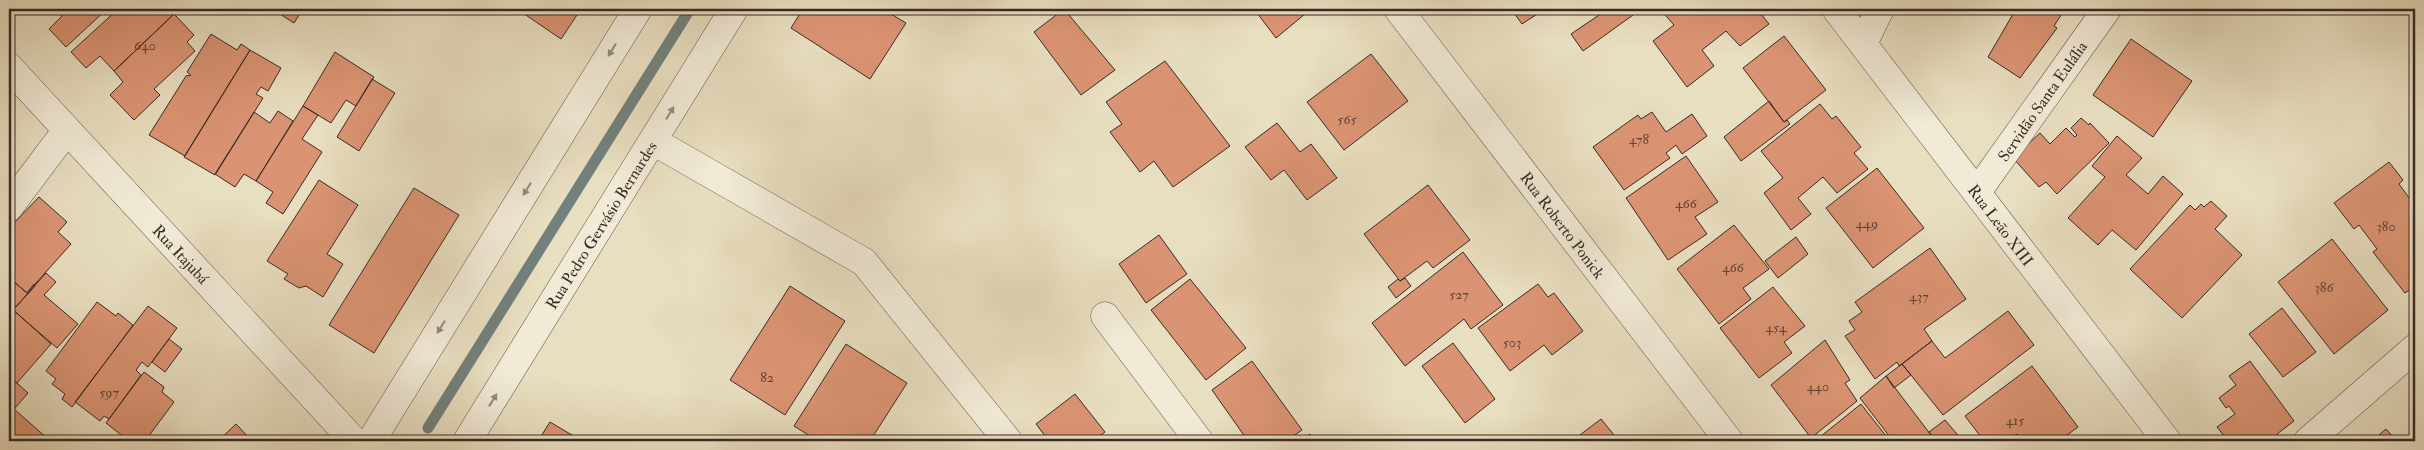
<svg xmlns="http://www.w3.org/2000/svg" width="2424" height="450" font-family="'IM FELL Double Pica',serif">
	<style>
		.lines { fill: none; stroke-linecap: round; stroke-linejoin: round }
		.stream { stroke: #72817d; stroke-width: 11 }
		.building { fill: #db9473; stroke: #392a24 }
		.minor-casing { stroke: #65574b; stroke-width: 29 }
		.minor { stroke: #f0ead6; stroke-width: 28 }
		.oneway { fill: #948a7d }
		.labels { text-anchor: middle; stroke-width: 4; stroke-linejoin: round; paint-order: stroke }
		.number-label { font-size: 14px; fill: #624438 }
		.street-label { font-size: 16px; fill: #392a24; stroke: #f0ead6 }
	</style>
	<rect width="100%" height="100%" fill="#e8dec0"/>
	<filter id="stains"><feTurbulence type="fractalNoise" baseFrequency=".004" numOctaves="4"/><feColorMatrix values="0 0 0 0 .2 0 0 0 0 .09 0 0 0 0 .02 0 0 0 .5 -.17"/></filter>
	<radialGradient id="worn" r=".72"><stop offset=".6" stop-color="#630" stop-opacity="0"/><stop offset="1" stop-color="#630" stop-opacity=".3"/></radialGradient>
	<g class="lines">
		<path class="stream" d="M428,428L690,9"/>
	</g>
	<path class="building" d="M55,9H107L66,47L49,29L62,16Z
		M118,9H134L136,12L139,9H166L172,16L114,71L100,56L86,68L71,52Z
		M209,9H224L220,15Z
		M272,9H303L294,23Z
		M517,9H581L561,39Z
		M803,9H883L906,23L870,79L791,28Z
		M1064,9L1115,70L1081,95L1034,32Z
		M1254,9H1311L1276,38Z
		M1511,9H1545L1522,24Z
		M1594,9H1628L1633,15L1583,51L1571,34L1599,15Z
		M1660,9H1757L1769,24L1740,46L1726,31L1702,50L1714,66L1687,87L1653,41L1674,25Z
		M2016,9H2065L2054,26L2057,28L2020,78L1988,57Z
		M174,14L194,35L187,42L195,51L154,89L160,95L134,120L110,95L123,82L114,71Z
		M211,34L237,50L241,44L250,50L185,156L149,135L186,76L191,75L187,72Z
		M1784,36L1826,90L1784,122L1743,68Z
		M2131,39L2192,81L2153,137L2093,95Z
		M250,50L281,68L268,91L261,87L256,94L263,98L215,175L184,157Z
		M335,52L374,77L356,106L346,100L331,123L303,106Z
		M1371,54L1408,101L1344,150L1307,102Z
		M1165,61L1230,146L1173,187L1154,161L1140,172L1110,132L1122,124L1106,102Z
		M372,79L395,93L359,151L337,137Z
		M1769,101L1784,122L1787,120L1790,124L1741,161L1724,137Z
		M1820,104L1832,119L1836,116L1861,147L1854,153L1868,169L1837,193L1823,177L1798,198L1811,214L1791,230L1764,193L1783,178L1761,151Z
		M303,106L318,115L302,139L322,152L283,214L266,203L273,192L256,181Z
		M278,111L293,121L256,181L244,174L235,187L215,174L254,112L270,123Z
		M1652,112L1666,132L1692,114L1707,136L1682,154L1676,145L1666,153L1670,158L1624,190L1593,147L1638,115L1641,119Z
		M2081,118L2089,125L2090,123L2109,143L2057,194L2046,182L2039,187L2013,158L2040,133L2050,144L2066,128L2075,137L2077,135L2071,128Z
		M1277,123L1300,152L1311,144L1337,178L1307,200L1284,170L1271,180L1245,147Z
		M2117,136L2142,158L2126,175L2148,194L2163,176L2183,194L2136,250L2112,230L2098,245L2068,218L2105,177L2092,166Z
		M1686,156L1718,202L1695,217L1707,234L1668,260L1626,198Z
		M2389,162L2403,180L2399,184L2415,206V286L2405,293L2373,252L2377,249L2359,225L2354,229L2334,203Z
		M1877,168L1924,228L1873,268L1826,208Z
		M2415,175V186L2410,179Z
		M319,180L358,205L327,254L343,264L323,297L306,286L299,288L284,279L288,274L267,261Z
		M1428,185L1470,240L1433,268L1427,261L1400,281L1364,234Z
		M414,188L459,215L374,353L329,325Z
		M39,197L67,222L58,232L71,244L27,293L13,281L9,286V228Z
		M2211,201L2227,216L2215,229L2242,255L2182,318L2130,269L2190,205L2195,210L2201,204L2204,207Z
		M1734,225L1769,269L1743,288L1751,299L1719,324L1677,269Z
		M1159,235L1187,274L1146,303L1119,264Z
		M1796,237L1808,254L1778,278L1765,261Z
		M2332,239L2388,310L2334,354L2278,282Z
		M1930,248L1966,299L1924,329L1932,341L1899,366L1897,362L1875,379L1845,336L1855,330L1849,321L1862,312L1855,302Z
		M1463,252L1503,305L1471,329L1464,319L1405,366L1372,323Z
		M46,273L56,282L44,295L78,324L57,348L13,310Z
		M1405,278L1411,286L1396,298L1388,287L1398,279L1400,281Z
		M1190,279L1246,348L1206,380L1151,310Z
		M13,281L27,293L34,284L35,286L13,310L9,306V286Z
		M1538,284L1548,297L1554,293L1583,331L1552,355L1544,345L1510,371L1478,328Z
		M790,286L845,321L785,415L730,380Z
		M1773,287L1805,326L1784,342L1792,353L1759,378L1720,328Z
		M97,302L116,316L118,313L133,325L72,407L62,399L65,394L52,384L56,379L46,371Z
		M9,306L51,344L17,383L9,376Z
		M148,306L177,328L148,367L142,362L136,370L141,375L109,419L104,416L100,421L75,402Z
		M2282,308L2316,352L2283,377L2249,334Z
		M2008,311L2034,345L1943,415L1902,364L1932,341L1945,358Z
		M169,339L182,349L165,372L152,362Z
		M1825,340L1850,380L1845,383L1857,401L1811,438L1771,385Z
		M1453,343L1495,399L1465,423L1422,366Z
		M846,344L907,383L870,441H818L794,426Z
		M1252,361L1302,430L1286,441H1248L1212,390Z
		M2250,361L2294,421L2277,434L2280,437L2275,441H2228L2217,427L2235,414L2229,406L2226,408L2219,398L2236,385L2229,376Z
		M1902,364L1911,375L1894,388L1886,376Z
		M2032,366L2078,427L2059,441H2023L2017,434L2007,441H1984L1965,416Z
		M144,372L164,387L162,392L174,402L145,441L137,435L133,441H129L106,423Z
		M9,376L28,393L9,415Z
		M1886,376L1934,439L1930,441H1893L1860,398Z
		M1075,394L1105,432L1093,441H1049L1036,424Z
		M1861,404L1890,441H1815Z
		M14,409L48,439L47,441H9V415Z
		M1601,419L1619,441H1572Z
		M1945,420L1963,441H1936L1929,432Z
		M550,422L582,441H538Z
		M236,424L252,441H218Z
		M2386,429L2397,441H2372Z
		M1310,434L1315,441H1301Z
		M518,436L525,441H515Z"/>
	<g class="lines">
		<defs>
			<path id="minor" d="M1398,9L1729,441
				M1836,9L2167,441
				M1863,44L1880,9
				M9,67L354,441
				M653,141L864,262L1008,441
				M1977,192L2107,9
				M9,207L67,130
				M1105,316L1199,441
				M371,441L638,9
				M467,441L734,9
				M2308,441L2415,348"/>
		</defs>
		<use href="#minor" class="minor-casing"/>
		<use href="#minor" class="minor"/>
	</g>
	<defs><path id="oneway-solid" d="M-6-.8H1V-3.2L6.5 0L1 3.2V.8H-6Z" transform="scale(1.25)"/></defs>
	<g class="oneway">
		<use href="#oneway-solid" transform="translate(612 50) rotate(122)"/>
		<use href="#oneway-solid" transform="translate(670 113) rotate(-58)"/>
		<use href="#oneway-solid" transform="translate(527 189) rotate(122)"/>
		<use href="#oneway-solid" transform="translate(441 327) rotate(122)"/>
		<use href="#oneway-solid" transform="translate(493 400) rotate(-58)"/>
	</g>
	<g class="labels">
		<g class="number-label">
			<text x="145" y="50">640</text>
			<text x="1347" y="124">565</text>
			<text x="1639" y="144">478</text>
			<text x="1686" y="208">466</text>
			<text x="1867" y="228">449</text>
			<text x="2386" y="231">380</text>
			<text x="1733" y="272">466</text>
			<text x="2324" y="292">386</text>
			<text x="1459" y="299">527</text>
			<text x="1919" y="301">437</text>
			<text x="1776" y="332">454</text>
			<text x="1512" y="347">503</text>
			<text x="767" y="382">82</text>
			<text x="1818" y="391">440</text>
			<text x="109" y="397">597</text>
			<text x="2015" y="425">415</text>
		</g>
		<g class="street-label">
			<text transform="translate(2042 101) rotate(-55)" y="6">Servidão Santa Eulália</text>
			<text transform="translate(601 225) rotate(-58)" y="6">Rua Pedro Gervásio Bernardes</text>
			<text transform="translate(1563 225) rotate(53)" y="6">Rua Roberto Ponick</text>
			<text transform="translate(2001 225) rotate(53)" y="6">Rua Leão XIII</text>
			<text transform="translate(181 254) rotate(47)" y="6">Rua Itajubá</text>
		</g>
	</g>
	<rect width="2424" height="450" fill="none" stroke="#e8dec0" stroke-width="30"/>
	<rect x="10" y="10" width="2404" height="430" fill="none" stroke="#392a24" stroke-width="2.5"/>
	<rect x="15" y="15" width="2394" height="420" fill="none" stroke="#392a24"/>
	<rect width="100%" height="100%" filter="url(#stains)"/>
	<rect width="100%" height="100%" fill="url(#worn)"/>
</svg>
